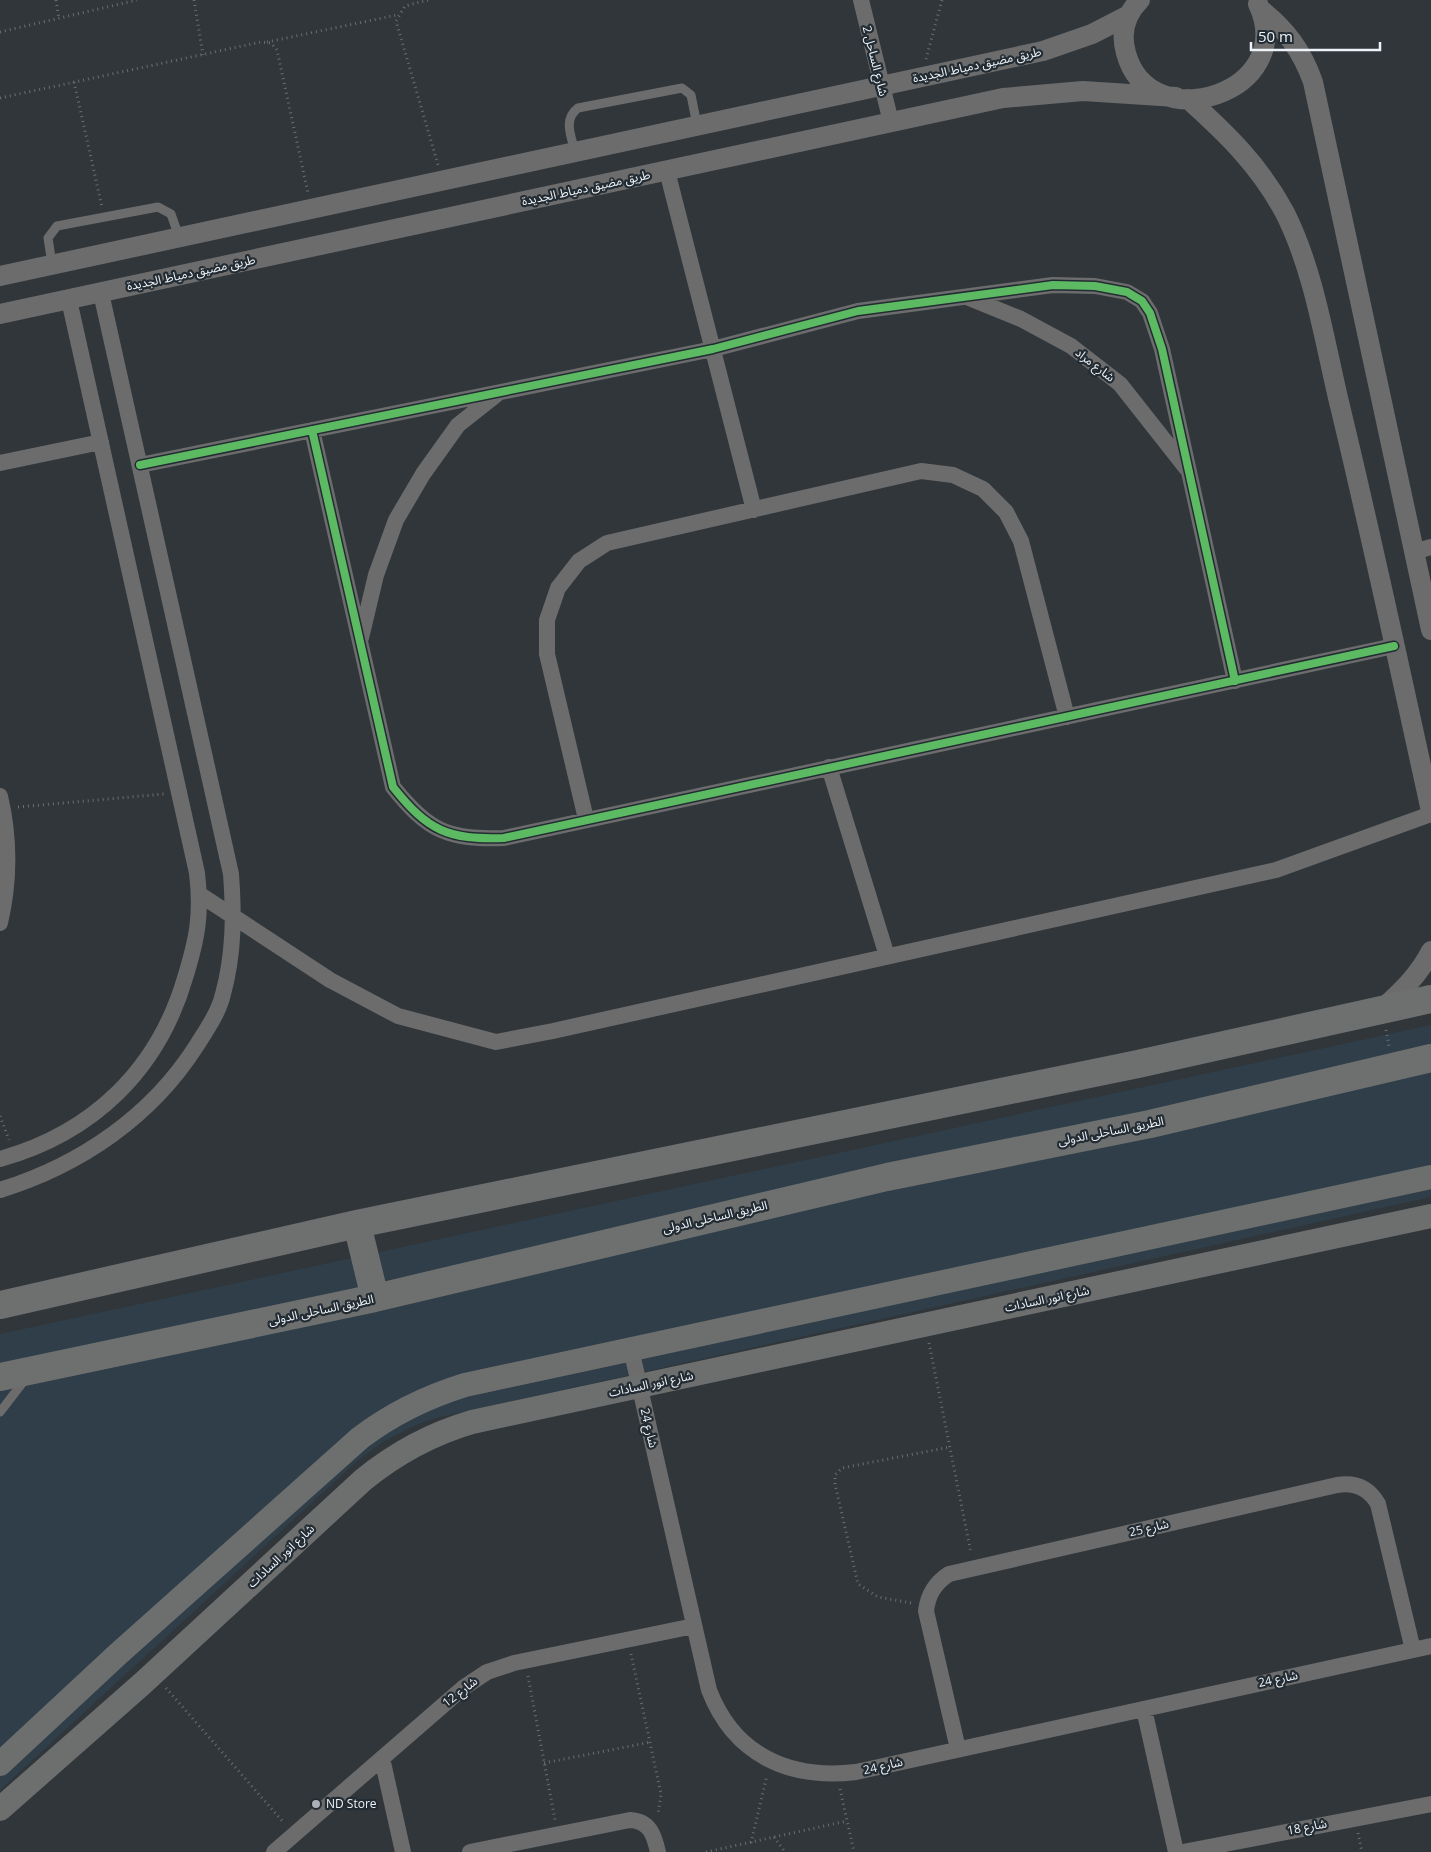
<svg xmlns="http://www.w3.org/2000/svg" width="1431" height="1852" font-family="'Open Sans','Noto Sans Arabic',sans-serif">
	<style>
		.built { fill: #2f3e48 }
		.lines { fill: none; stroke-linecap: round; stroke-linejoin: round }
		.path { stroke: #6c6e6f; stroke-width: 3; stroke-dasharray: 1 4; stroke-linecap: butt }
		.service { stroke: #6c6c6c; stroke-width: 9 }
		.minor { stroke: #6c6c6c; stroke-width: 16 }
		.tertiary { stroke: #6c6c6c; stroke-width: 20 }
		.secondary { stroke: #6d6f6f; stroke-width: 24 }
		.trunk { stroke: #6e7070; stroke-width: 28 }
		.cycleway-casing { stroke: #232c33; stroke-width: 11 }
		.cycleway { stroke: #5cba63; stroke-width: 8 }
		.poi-dot { fill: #abb1b6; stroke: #232c33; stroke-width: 2 }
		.labels { text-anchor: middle; stroke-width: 4.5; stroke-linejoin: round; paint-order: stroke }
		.street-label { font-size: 12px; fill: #edf3f8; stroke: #232c33 }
		.poi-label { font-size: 12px; fill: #edf3f8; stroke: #232c33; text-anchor: start }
	</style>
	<rect width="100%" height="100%" fill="#30363a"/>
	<path class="built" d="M1431,1025V1197L436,1418L416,1425L383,1442L356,1462L0,1790V1334Z"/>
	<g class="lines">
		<path class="path" d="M56,0L59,19
			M194,0L203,55
			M428,0L405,6L396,21L438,165
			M0,32L137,0
			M267,42L397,15
			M926,59L942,0
			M74,82L102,207
			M0,98L261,42L271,43L277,50L308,193
			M18,807L164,794
			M1386,1030L1389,1046
			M0,1116L9,1140
			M929,1343L971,1553
			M911,1603L878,1597L858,1584L835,1484V1475L842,1468L950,1447
			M631,1654L661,1794L658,1814
			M528,1676L555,1820
			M166,1688L284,1823
			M544,1763L651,1742
			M840,1789L854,1852
			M1358,1833L1362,1852
			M774,1837L785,1852
			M751,1843L767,1775
			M706,1852L847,1821"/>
		<path class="service" d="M575,151C571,136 563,119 578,108L682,88L691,95L697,125
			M52,264L48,238L57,226L158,207L171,214L179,237
			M0,1412L27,1377"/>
		<path class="minor" d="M861,0L891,122
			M667,171L754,510
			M967,297L1021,319L1071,346L1120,384L1187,469
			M312,430L393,787C428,831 448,840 504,838L1394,646
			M0,463L101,442
			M140,465L713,349L858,311L1053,285L1095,286L1127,292L1142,301L1150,313L1162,349L1235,681
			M1414,552L1431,547
			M361,638L376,575L396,520L423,474L458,425L496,395
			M829,767L887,956
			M0,796C10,839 10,880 0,923
			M586,819L547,654V620L558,588L579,561L607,543L921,471L953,475L983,489L1006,512L1021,541L1067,717
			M199,894L330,980L398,1016L496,1042L553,1031L1276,870L1431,814
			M0,1159C93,1133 158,1070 185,978C197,939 202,915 197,873L69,300
			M0,1190C81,1165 152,1116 197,1045C207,1029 219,1012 223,994C234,954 234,915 231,874L101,293
			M631,1349L709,1690C734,1755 789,1780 856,1772L1431,1646
			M1144,1709L1176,1852
			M958,1749L926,1611C928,1594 935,1583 949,1574L1337,1485C1355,1482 1369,1488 1378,1504L1413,1650
			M382,1758L403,1852
			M274,1852L463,1688L487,1672L514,1663L694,1626
			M470,1852L630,1820C650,1821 654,1835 658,1852
			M1183,1852L1431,1804"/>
		<path class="tertiary" d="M1140,0C1125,15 1120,32 1126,53C1149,140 1300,93 1258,4
			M1260,9C1286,29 1302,51 1313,82L1431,630
			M1188,99C1227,134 1260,166 1285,213C1314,271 1324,339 1339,402C1372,538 1401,675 1431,811
			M0,276L1043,51L1092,34L1127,16
			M0,314L1003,98L1083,91L1176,97
			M1382,1009C1401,992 1419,975 1431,951"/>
		<path class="secondary" d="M0,1764L117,1655L360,1438C393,1413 426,1397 465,1385L1431,1177
			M0,1809L143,1683L363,1480C396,1453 431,1434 472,1422L1431,1216"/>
		<path class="trunk" d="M357,1224L375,1298
			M0,1305L357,1224L1138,1064L1431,999
			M0,1377L375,1298L887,1177L1150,1124L1431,1058"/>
		<defs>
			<path id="cycleway" d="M312,430L393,787C428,831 448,840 504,838L1394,646
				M140,465L713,349L858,311L1053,285L1095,286L1127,292L1142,301L1150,313L1162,349L1235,681"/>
		</defs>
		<use href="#cycleway" class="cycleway-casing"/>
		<use href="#cycleway" class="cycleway"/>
	</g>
	<circle class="poi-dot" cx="316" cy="1804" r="5"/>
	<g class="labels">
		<g class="street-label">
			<text transform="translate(875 61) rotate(76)" y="4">شارع الساحل 2</text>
			<text transform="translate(977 65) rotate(-12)" y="4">طريق مضيق دمياط الجديدة</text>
			<text transform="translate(586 188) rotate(-12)" y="4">طريق مضيق دمياط الجديدة</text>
			<text transform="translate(191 273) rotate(-12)" y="4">طريق مضيق دمياط الجديدة</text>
			<text transform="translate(1095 365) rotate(38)" y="4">شارع مراد</text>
			<text transform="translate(1111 1131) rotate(-11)" y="4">الطريق الساحلى الدولى</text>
			<text transform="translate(715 1217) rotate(-13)" y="4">الطريق الساحلى الدولى</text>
			<text transform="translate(1047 1299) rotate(-12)" y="4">شارع انور السادات</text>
			<text transform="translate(321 1310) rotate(-12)" y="4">الطريق الساحلى الدولى</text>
			<text transform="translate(651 1384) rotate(-12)" y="4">شارع انور السادات</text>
			<text transform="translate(649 1428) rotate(77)" y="4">شارع 24</text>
			<text transform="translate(1149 1528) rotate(-13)" y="4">شارع 25</text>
			<text transform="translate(281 1556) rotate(-43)" y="4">شارع انور السادات</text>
			<text transform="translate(1278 1679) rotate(-12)" y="4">شارع 24</text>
			<text transform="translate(460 1692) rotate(-38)" y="4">شارع 12</text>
			<text transform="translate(883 1766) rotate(-13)" y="4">شارع 24</text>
			<text transform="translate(1307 1827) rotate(-11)" y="4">شارع 18</text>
		</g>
		<g class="poi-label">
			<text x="326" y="1808">ND Store</text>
		</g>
	</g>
	<path d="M1251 42v8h129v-8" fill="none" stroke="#edf3f8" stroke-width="2.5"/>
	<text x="1258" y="42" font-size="15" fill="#edf3f8" stroke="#232c33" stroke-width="4" paint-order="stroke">50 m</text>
</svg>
